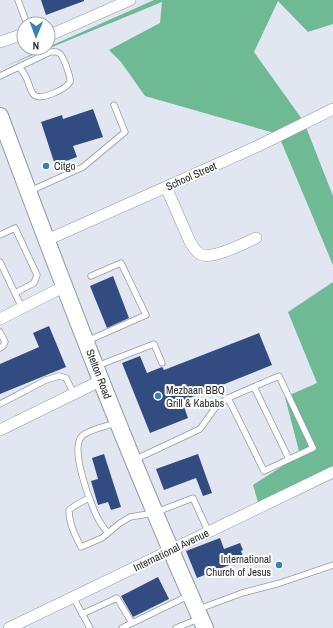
<svg xmlns="http://www.w3.org/2000/svg" width="333" height="628" font-family="'Archivo Narrow',sans-serif">
	<style>
		.forest { fill: #6dba95 }
		.building { fill: #324b80 }
		.lines { fill: none; stroke-linecap: round; stroke-linejoin: round }
		.lane-casing { stroke: #9499a3; stroke-width: 7 }
		.street-casing { stroke: #9499a3; stroke-width: 12 }
		.secondary-casing { stroke: #9499a3; stroke-width: 18 }
		.lane { stroke: #fff; stroke-width: 5.5 }
		.street { stroke: #fff; stroke-width: 11 }
		.secondary { stroke: #fff; stroke-width: 16 }
		.poi-dot { fill: #3880b5; stroke: #fff; stroke-width: 1.5 }
		.labels { text-anchor: middle; stroke-width: 4; stroke-linejoin: round; paint-order: stroke }
		.poi-label { font-size: 11px; fill: #2a2c30; stroke: #fff; text-anchor: start }
		.street-label { font-size: 11px; fill: #2a2c30; stroke: #fff }
	</style>
	<rect width="100%" height="100%" fill="#e1e6f1"/>
	<path class="forest" d="M154,0H333V24L308,32L278,1L254,52L304,122L333,196V265L278,134L145,96L121,62L109,50L160,23L162,2L1,68Z
		M333,282V468L260,509L253,485L300,455L285,397L317,383L288,312Z"/>
	<path class="building" d="M41,0H84V1L46,15Z
		M93,109L103,137L73,146L77,157L55,165L41,122L62,115L63,119Z
		M113,276L129,318L107,328L90,286Z
		M49,326L66,367L0,394V364L39,347L33,333Z
		M259,333L272,365L182,401L188,418L150,433L122,363L140,356L147,373L162,367L164,370Z
		M104,454L121,507L111,510L108,502L98,505L91,481L98,479L92,458Z
		M198,454L212,493L203,496L196,478L164,490L156,469Z
		M220,538L224,549L240,543L243,550L241,551L244,559L197,578L186,551Z
		M158,577L169,599L133,617L121,596Z"/>
	<g class="lines">
		<defs>
			<path id="lane" d="M18,0L27,24
				M0,76L50,52C53,52 56,51 59,53C63,55 71,77 70,82C66,89 41,101 34,95C30,91 29,83 26,77C24,74 22,70 19,67
				M30,191L83,167L125,132L114,105
				M0,235L15,228L37,275L34,283L15,293
				M0,262L22,308
				M0,332L5,342L3,346L0,348
				M87,341L146,315L121,263L91,276
				M97,366L154,344L162,363
				M254,387L289,459
				M0,404L46,380L59,376L66,378L74,394
				M134,460L200,429L215,408L228,398L279,376L313,448L264,471L228,398
				M89,498L76,505L69,510C69,524 75,535 81,547L102,538L120,523L130,517L154,513L193,498L208,531
				M108,533C102,526 97,518 94,510C88,496 70,448 82,436C88,430 107,426 116,423
				M73,597L90,628
				M199,609L242,593L280,583L333,565
				M82,614L117,598L132,623
				M122,628L190,595
				M176,628L198,619"/>
			<path id="street" d="M48,36L130,0
				M0,42L24,34
				M166,187L190,242C193,246 195,251 200,254C211,261 244,243 256,238
				M47,240L258,146L333,109
				M0,319L65,286
				M0,430L102,380
				M9,628L333,472"/>
			<path id="secondary" d="M0,116C64,288 130,461 205,628"/>
		</defs>
		<use href="#lane" class="lane-casing"/>
		<use href="#street" class="street-casing"/>
		<use href="#secondary" class="secondary-casing"/>
		<use href="#lane" class="lane"/>
		<use href="#street" class="street"/>
		<use href="#secondary" class="secondary"/>
	</g>
	<g class="poi-dot">
		<circle cx="46" cy="166" r="4"/>
		<circle cx="158" cy="396" r="4"/>
		<circle cx="279" cy="565" r="4"/>
	</g>
	<g class="labels">
		<g class="poi-label">
			<text x="54" y="170">Citgo</text>
			<text x="166" y="394">Mezbaan BBQ<tspan x="166" dy="13">Grill &amp; Kababs</tspan></text>
			<text x="271" y="563" text-anchor="end">International<tspan x="271" dy="13">Church of Jesus</tspan></text>
		</g>
		<g class="street-label">
			<text transform="translate(191 176) rotate(-24)" y="4">School Street</text>
			<text transform="translate(99 374) rotate(69)" y="4">Stelton Road</text>
			<text transform="translate(171 550) rotate(-26)" y="4">International Avenue</text>
		</g>
	</g>
	<g transform="translate(36 36) rotate(181)"><circle r="19" fill="#ffffff" stroke="#aaabac"/>
	<path d="M0-3L7 15L0 10L-7 15Z" fill="#3880b5"/>
	<text y="-6" font-size="11" font-weight="bold" text-anchor="middle" fill="#2a2c30">N</text>
	</g>
</svg>
